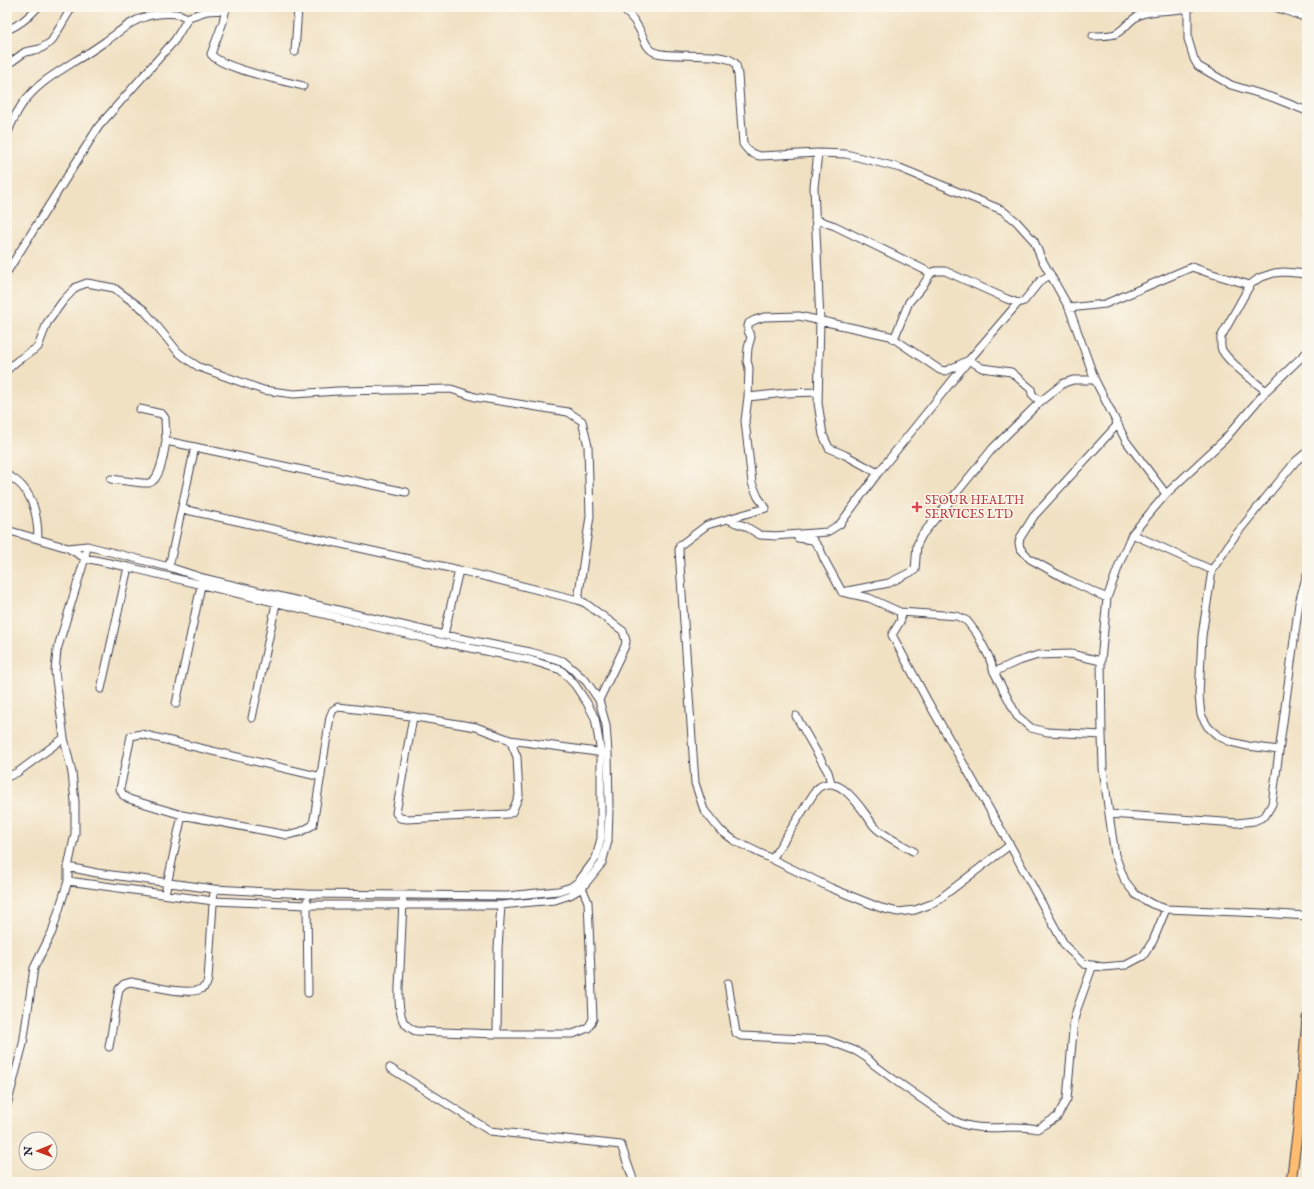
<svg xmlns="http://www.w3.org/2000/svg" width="1314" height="1189" font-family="'IM FELL English',serif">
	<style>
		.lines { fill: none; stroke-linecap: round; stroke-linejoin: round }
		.minor-casing { stroke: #413f4f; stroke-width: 9 }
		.major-casing { stroke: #413f4f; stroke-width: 11 }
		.minor { stroke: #fff; stroke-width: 7 }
		.major { stroke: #fdbc70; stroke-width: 9 }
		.health-dot { fill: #e0444e; stroke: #fbf7ec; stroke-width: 1.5 }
		.labels { text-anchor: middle; stroke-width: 3; stroke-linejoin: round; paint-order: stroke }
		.health-label { font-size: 12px; fill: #be3a42; stroke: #fbf7ec; text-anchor: start }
	</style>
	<rect width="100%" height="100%" fill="#fbf7ec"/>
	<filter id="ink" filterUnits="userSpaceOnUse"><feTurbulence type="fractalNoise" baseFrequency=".025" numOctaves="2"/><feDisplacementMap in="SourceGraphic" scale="8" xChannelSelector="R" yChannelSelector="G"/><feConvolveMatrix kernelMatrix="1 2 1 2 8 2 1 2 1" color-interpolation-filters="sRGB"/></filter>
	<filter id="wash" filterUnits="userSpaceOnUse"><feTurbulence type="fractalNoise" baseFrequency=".012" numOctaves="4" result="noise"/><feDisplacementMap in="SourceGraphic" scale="16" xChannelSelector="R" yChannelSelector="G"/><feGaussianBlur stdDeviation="0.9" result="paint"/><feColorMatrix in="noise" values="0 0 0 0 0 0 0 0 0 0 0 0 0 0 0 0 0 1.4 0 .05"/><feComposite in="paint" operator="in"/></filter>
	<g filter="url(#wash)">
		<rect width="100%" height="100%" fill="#f1e1c3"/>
	</g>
	<g filter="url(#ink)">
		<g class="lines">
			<defs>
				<path id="minor" d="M226,7L223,22L211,54C220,68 284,81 303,86
					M619,7C627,12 634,19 638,27C644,36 645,50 657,53C674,58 724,51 735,63C737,66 737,71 738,75L743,144C748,151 751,154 760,156L818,153
					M1275,7L1307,18
					M1188,8V39L1194,59L1198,66L1231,85L1274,98L1307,111
					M186,18L207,11L226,10
					M7,30C20,25 29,17 38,7
					M1093,36C1099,36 1108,36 1115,34C1125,30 1130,18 1142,14C1158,9 1176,12 1192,7
					M295,52L298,7
					M7,65L25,52L40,49L51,42L72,7
					M7,135C11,123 19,107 27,98C40,82 58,72 75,61C86,55 96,48 106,41C118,33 130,21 145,17C154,14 183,10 187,20L175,40L99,126L7,272
					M815,219L835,226L931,273
					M1069,308L1105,304L1192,267L1209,273L1250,285
					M894,339L909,302L922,287L931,273L936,271H945L1007,299L1018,303L1024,301L1041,280L1051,275
					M1307,352L1266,391L1224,440L1166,494L1132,534L1122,557L1107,598L1101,661L1102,735L1103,768L1109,814L1115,855L1125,881L1136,895L1152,904L1166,909L1262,913L1307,916
					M7,370L17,361L38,347L47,323L63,301L76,287L87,283L114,288L144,310L178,352L188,360L199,367L263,390L294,394L338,391L451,389L475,397L568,412L582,421L588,446L590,516L578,600
					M1266,391C1254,381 1229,363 1222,350C1220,346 1221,341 1221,337L1250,285L1259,278L1274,273L1284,272L1307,274
					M748,397L786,393L818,392
					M140,409L162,414L165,418L166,441
					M878,473L845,455L829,448L823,435L818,403L820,321L814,187L818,153L846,154L900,168L1002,210L1016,221L1034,241L1041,258L1069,308L1095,380L1126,441L1166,494
					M7,475C32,487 38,513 38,539
					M111,479C119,480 143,484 149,483C161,480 164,452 166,441L195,447
					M766,508L707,525L683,543L680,545L679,550L695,783L704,810L720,830L735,841L831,888L881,908L898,912L915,910L934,903L1010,845
					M182,509L459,570
					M763,509L766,508L758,497L752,483L745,421L748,397L749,368L747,361L748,348L751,337L748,331V326L749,323L755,320L764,317L799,316L890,336L940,370L946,371L969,360L982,368L1011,372L1031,389L1032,394L1036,398L1041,401
					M728,519L736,523L745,526L760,535L778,536
					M7,530L68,548L85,558L128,567L435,641L530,660L561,670L575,685L587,703L595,718L601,753V838L596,858L579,881L571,887L558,891L507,896L307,894L214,889L97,873L68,867
					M1132,534L1212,570
					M774,536L827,532L840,524L878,473L969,360L1018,303
					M798,538L813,540L820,549L824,559L842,592L869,598L900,612
					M169,567L195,447L406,492
					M842,592L889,583L915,570L917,545L922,535L993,448L1041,401L1064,383L1073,380H1095
					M1107,598L1066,579L1030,559L1020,548L1019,543L1020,538L1034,516L1118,424
					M444,635L459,570L578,600L585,603L623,631L626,641L625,646L599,700
					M994,672L1016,662L1038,655L1071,654L1101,661
					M101,689L128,567
					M176,704L202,581
					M796,716L828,772L831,783
					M252,718L277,599
					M1102,735L1047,732L1031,728L1017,716L994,672L989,657L977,634L967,621L957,616L900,612L901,620L892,635L927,700L1010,845L1065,946L1084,964L1103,967L1126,965L1143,956L1153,941L1166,909
					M510,740L604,753
					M1279,750L1248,746L1231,742L1218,736L1208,727L1201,715L1199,696L1202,636L1212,570L1234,537L1272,490L1296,461L1307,452
					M7,777L18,772L64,738
					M1109,814L1237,823L1254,821L1265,816L1272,804L1299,603L1307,574
					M182,815L129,799L123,795L120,789L131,736L141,734L321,777
					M772,859L816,790C835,771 856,801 867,816C870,820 872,825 876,828C883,835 904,846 913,851
					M68,881L213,901L307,905H501L555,900L570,895L582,888L602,863L608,841L609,810L608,753L606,725L599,700L586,681L563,661L530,652L444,635L278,596L203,578L169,567L87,546L68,548
					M165,894L182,815L287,835L300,832L313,825L330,717L333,710L338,707L391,713L476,727L510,740L517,757L519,796L512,812L508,814L407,819L400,818L396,813L413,717
					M307,901L308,993
					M403,901C402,924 401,946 400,969C399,985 397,1006 403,1021C406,1026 410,1028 415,1031L497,1034H573L588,1028L593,1019L588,902L581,885
					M728,983L736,1033L741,1036L827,1040L856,1051L867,1058L873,1064L896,1081L951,1119C970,1130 991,1128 1012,1127C1021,1127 1029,1127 1037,1129L1057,1117L1067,1099L1074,1020L1077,1009L1093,965
					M497,1034L498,948L501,905
					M109,1047L119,989L124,984L131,982C148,985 186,996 201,989C206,987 207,984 208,979L214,889
					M390,1068L490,1131L621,1145L634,1182
					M7,1105L23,1044L34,968L52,932L68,881V867L75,834V802L72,773L64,738L55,672L57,650L85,558L87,546"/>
				<path id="major" d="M1291,1182L1298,1127L1307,1018"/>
			</defs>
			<use href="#minor" class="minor-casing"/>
			<use href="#major" class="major-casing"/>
			<use href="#minor" class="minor"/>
			<use href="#major" class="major"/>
		</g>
	</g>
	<path class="health-dot" d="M915 501h4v4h4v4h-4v4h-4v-4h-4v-4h4z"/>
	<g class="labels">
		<g class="health-label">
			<text x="925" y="504">SFOUR HEALTH<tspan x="925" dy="14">SERVICES LTD</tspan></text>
		</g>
	</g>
	<rect width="1314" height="1189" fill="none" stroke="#fbf7ec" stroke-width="24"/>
	<g transform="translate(38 1151) rotate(269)"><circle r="19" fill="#fbf7ec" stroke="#a4a2a5"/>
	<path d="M0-3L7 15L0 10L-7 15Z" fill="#c8321e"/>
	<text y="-6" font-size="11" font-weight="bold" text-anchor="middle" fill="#22223b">N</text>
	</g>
</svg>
